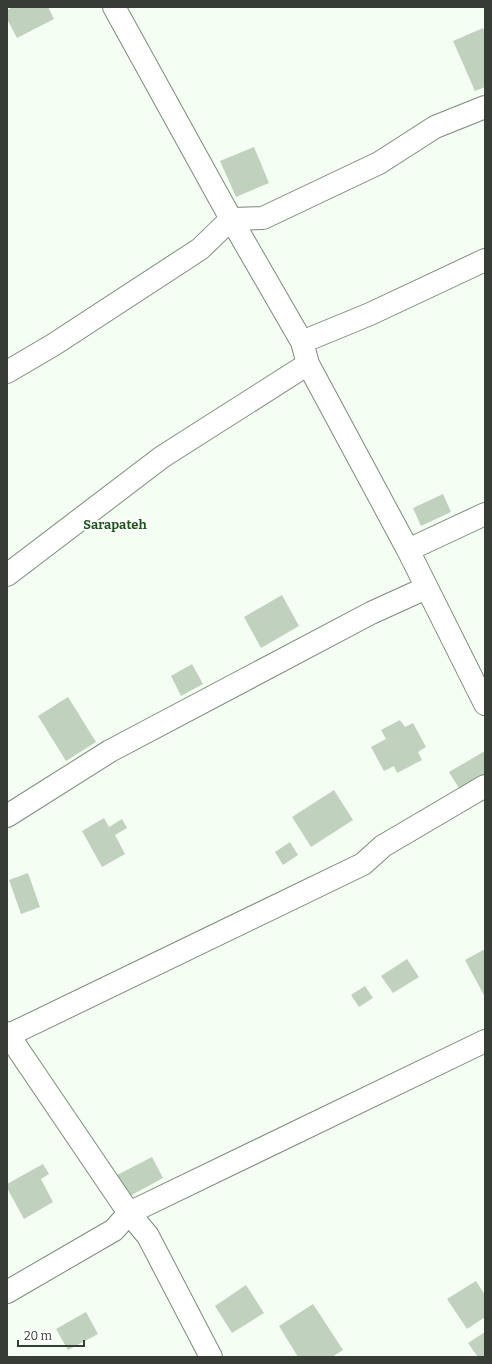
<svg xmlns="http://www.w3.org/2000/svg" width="492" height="1364" font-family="Bitter,serif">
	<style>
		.building { fill: #c0d1be }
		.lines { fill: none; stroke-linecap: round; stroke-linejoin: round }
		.minor-casing { stroke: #7b8b7a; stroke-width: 24 }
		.minor { stroke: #fff; stroke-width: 22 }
		.labels { text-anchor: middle; stroke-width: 4; stroke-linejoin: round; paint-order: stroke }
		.quarter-label { font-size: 13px; font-weight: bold; fill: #215520; stroke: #fff }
	</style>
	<rect width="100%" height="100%" fill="#f4fef3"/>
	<path class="building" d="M13,7H48L54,19L17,38L7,19V10Z
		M483,28L485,33V87L475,91L453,41Z
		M254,147L269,183L236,197L220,161Z
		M443,494L451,512L421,526L413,508Z
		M282,595L299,626L261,648L244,617Z
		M192,664L203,684L181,696L171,676Z
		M68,697L96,742L66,761L38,716Z
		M400,720L405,727L413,723L426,747L418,752L422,760L397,773L394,766L384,771L371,747L386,739L381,730Z
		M485,751V780L462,793L449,772Z
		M334,790L353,820L311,847L292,817Z
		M104,818L109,827L122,819L127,828L115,835L125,854L102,867L82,831Z
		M290,842L298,855L283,865L275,852Z
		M28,873L40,907L21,914L9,880Z
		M485,949V997L465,960Z
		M407,959L419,977L393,993L381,976Z
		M365,986L373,998L359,1007L351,995Z
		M152,1157L163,1178L128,1197L117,1175Z
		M43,1164L49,1174L41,1179L53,1202L24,1219L7,1188V1184Z
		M476,1281L485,1295V1317L467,1329L447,1299Z
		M246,1285L264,1313L232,1333L215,1306Z
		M313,1304L343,1350L332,1357H298L279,1326Z
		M86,1312L98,1334L68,1350L56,1329Z
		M485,1332V1356L478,1357L468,1343Z"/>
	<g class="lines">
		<defs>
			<path id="minor" d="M114,7L231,219L302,342L308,364L408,550L485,704
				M302,342L370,314L485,260
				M7,372L53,345L200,249L231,219L263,218L379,163L435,127L485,107
				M408,550L485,514
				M7,575L162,457L308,364
				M7,816L110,751L371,613L426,588
				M7,1033L129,1213L148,1236L211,1357
				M7,1036L363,864L383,846L485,786
				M7,1292L114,1230L129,1213L485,1041"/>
		</defs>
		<use href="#minor" class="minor-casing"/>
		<use href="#minor" class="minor"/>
	</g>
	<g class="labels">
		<g class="quarter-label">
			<text x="115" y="529">Sarapateh</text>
		</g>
	</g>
	<rect width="492" height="1364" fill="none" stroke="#363d35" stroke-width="16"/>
	<path d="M18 1340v6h66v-6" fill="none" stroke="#363d35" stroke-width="2"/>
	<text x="24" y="1340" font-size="12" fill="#363d35" stroke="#ffffff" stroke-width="3" paint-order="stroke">20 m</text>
</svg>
